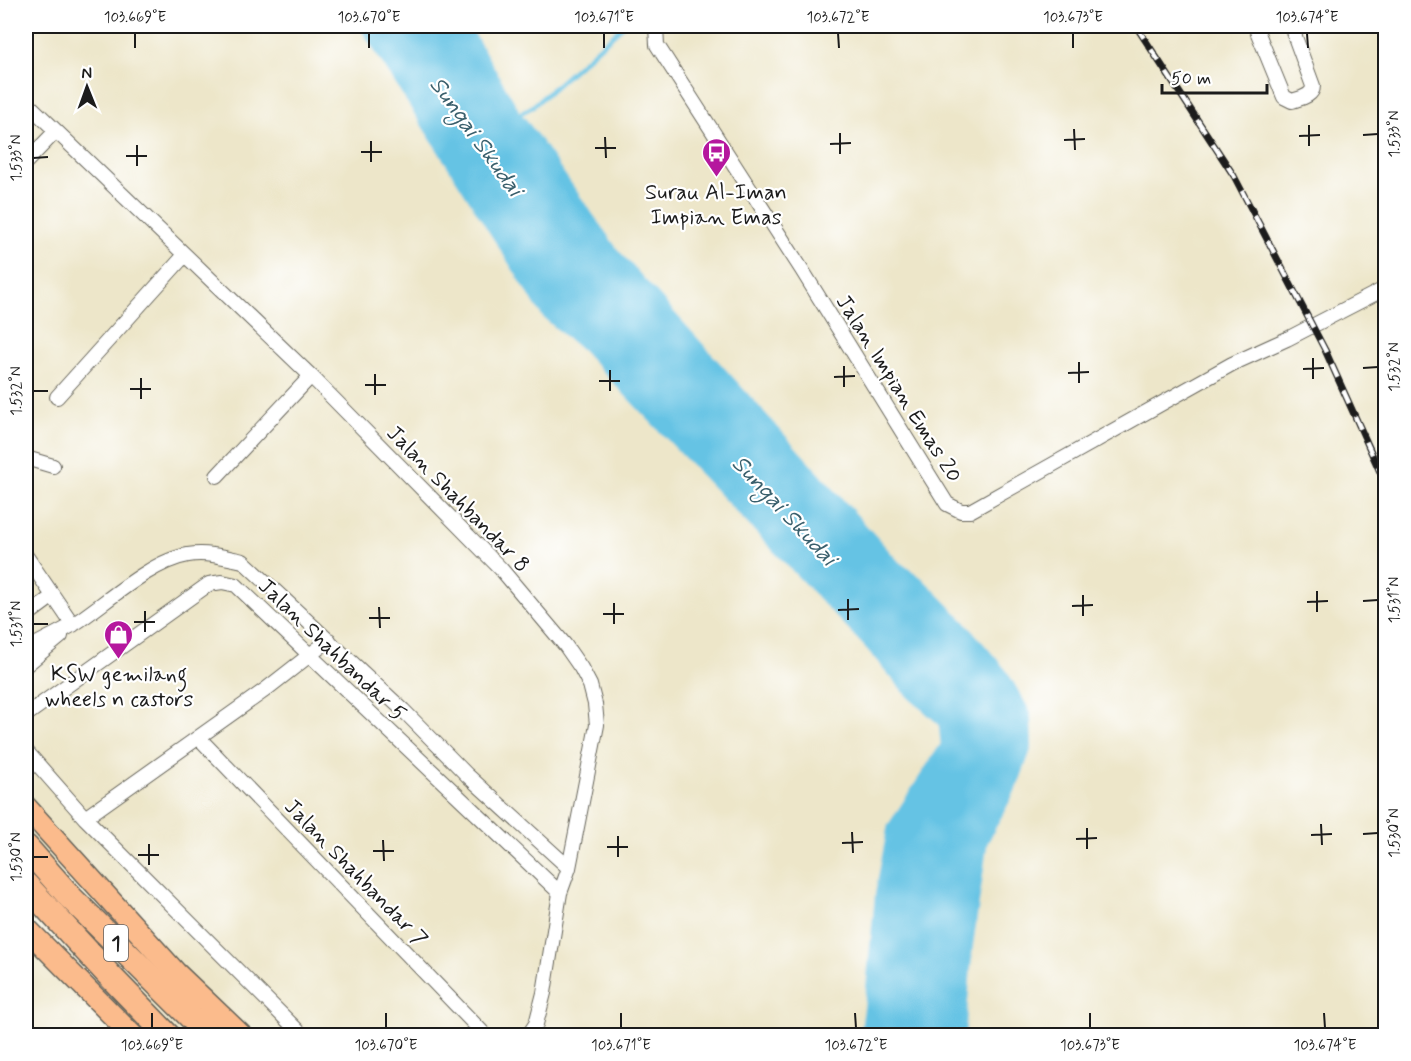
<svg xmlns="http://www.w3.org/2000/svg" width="1411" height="1061" font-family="Mynerve,sans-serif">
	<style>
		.water { fill: #65c3e4; stroke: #407080; stroke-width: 1.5 }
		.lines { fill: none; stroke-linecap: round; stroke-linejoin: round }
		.stream { stroke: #65c3e4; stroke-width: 4.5 }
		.river { stroke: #65c3e4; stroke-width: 26 }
		.street-casing { stroke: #656359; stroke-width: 16 }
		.primary-casing { stroke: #656359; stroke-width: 24 }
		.highway-casing { stroke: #656359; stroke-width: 27 }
		.street { stroke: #fff; stroke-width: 14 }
		.primary { stroke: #fbbb8c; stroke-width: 21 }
		.highway { stroke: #fbbb8c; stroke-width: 24 }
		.rail-casing { stroke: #1c1c1c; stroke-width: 7 }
		.rail { stroke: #fff; stroke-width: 4.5; stroke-dasharray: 14; stroke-linecap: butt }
		.ticks { fill: none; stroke: #1c1c1c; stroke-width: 2 }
		.labels { text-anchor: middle; stroke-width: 4.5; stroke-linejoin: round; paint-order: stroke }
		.shield { fill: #fff; stroke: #606060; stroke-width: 1.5 }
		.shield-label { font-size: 21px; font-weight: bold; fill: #1c1c1c }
		.poi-label { font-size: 22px; fill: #1c1c1c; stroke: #fff }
		.street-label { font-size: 22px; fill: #1c1c1c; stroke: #fff }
		.water-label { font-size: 24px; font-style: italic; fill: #395f6c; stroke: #fff }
		.neatline { fill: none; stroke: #1c1c1c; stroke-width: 2 }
		.ticks-label { font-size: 15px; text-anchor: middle; fill: #1c1c1c }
	</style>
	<rect width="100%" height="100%" fill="#fff"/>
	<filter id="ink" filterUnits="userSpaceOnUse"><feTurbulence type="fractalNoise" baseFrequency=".0167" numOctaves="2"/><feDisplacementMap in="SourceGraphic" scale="12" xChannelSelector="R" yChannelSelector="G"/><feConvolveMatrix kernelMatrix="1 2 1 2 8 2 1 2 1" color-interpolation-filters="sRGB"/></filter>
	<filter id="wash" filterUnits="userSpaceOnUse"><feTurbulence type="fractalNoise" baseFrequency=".008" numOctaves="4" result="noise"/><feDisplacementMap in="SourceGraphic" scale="24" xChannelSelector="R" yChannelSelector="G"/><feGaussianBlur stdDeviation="1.35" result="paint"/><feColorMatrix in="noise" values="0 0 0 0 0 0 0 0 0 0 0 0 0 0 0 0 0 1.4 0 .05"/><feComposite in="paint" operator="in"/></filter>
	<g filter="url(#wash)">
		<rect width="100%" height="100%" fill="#ede6c9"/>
		<path class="water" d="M374,26H455L506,113L608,258L891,572L914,588L955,630L996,678L1018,716L1019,745L1006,781L975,839L960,945L952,1035H873L877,1009L888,895L900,830L954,747L951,718L918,689L875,639L591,341L553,309Z"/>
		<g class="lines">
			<path class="stream" d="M504,122L532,107L623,26"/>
			<path class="river" d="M374,26L553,309L591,341L875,639L918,689L951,718L954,747L900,830L888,895L877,1009L873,1036
				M455,26L506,113
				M515,126L608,258L891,572L914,588L955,630L996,678L1018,716L1019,745L1006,781L975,839L960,945L952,1036"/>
		</g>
	</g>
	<g filter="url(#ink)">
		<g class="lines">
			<defs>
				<path id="street" d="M656,26L657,45L802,270L947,504L961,511H970L1232,364L1287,339L1386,288
					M1255,26L1284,97L1292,101C1301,98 1313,96 1313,86L1291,26
					M26,102L311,376L501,569L565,645L581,668L590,685L595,704L597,725L569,868L560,893L544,993L536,1024L528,1036
					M26,162L56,131
					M57,397L184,256
					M26,458L53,466
					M217,476L311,376
					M26,556L73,625
					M26,616L53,596
					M26,650C41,641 59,633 74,624C106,603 151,561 188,555C207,552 225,557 243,561L403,710L467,775L569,868
					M26,665L61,636
					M26,715L209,584L222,582L236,585L560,893
					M199,738L486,1036
					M26,751L85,818L303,1036
					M85,818L265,690L329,640"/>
				<path id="primary" d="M26,807L176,973L242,1036
					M26,928L133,1036"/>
				<path id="highway" d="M26,847L71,898L210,1036
					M26,885L109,975L168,1036"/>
			</defs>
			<use href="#street" class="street-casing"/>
			<use href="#primary" class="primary-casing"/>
			<use href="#highway" class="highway-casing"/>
			<use href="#street" class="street"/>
			<use href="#primary" class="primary"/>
			<use href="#highway" class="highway"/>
			<defs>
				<path id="rail" d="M1136,26L1234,176L1325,350L1386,485"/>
			</defs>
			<use href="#rail" class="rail-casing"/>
			<use href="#rail" class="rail"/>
		</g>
	</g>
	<path class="ticks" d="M135,33V48M369,33V48M604,33V48M838,33L839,48M1073,33V48M1307,33L1308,48M1309,125V146M1074,129L1075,150M840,133V154M1363,135L1378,134M1299,136L1320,135M605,137L606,158M1064,140L1085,139M371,141V162M830,144L851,143M137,145V166M595,148H616M361,152H382M126,156H147M33,158L48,157M1313,358V379M1079,362V383M844,366V387M1363,368L1378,367M1303,369L1324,368M610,370V391M1068,373L1089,372M375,374V395M834,377L855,376M141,378V399M599,381H620M365,385H386M130,389H151M33,391H48M1317,591V612M1083,595V616M848,599V620M1363,601L1378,600M1307,602L1328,601M614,603V624M1072,606L1093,605M379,607L380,628M838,610L859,609M145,611V632M603,614H624M369,618H390M134,622H155M33,624H48M1321,824L1322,845M1087,828V849M852,832L853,853M1363,834L1378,833M1311,835L1332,834M618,836V857M1076,839L1097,838M383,840L384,861M842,843L863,842M149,844V865M607,847H628M373,851H394M138,855H159M33,857H48M152,1013V1028M386,1013V1028M621,1013V1028M855,1013L856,1028M1090,1013V1028M1324,1013L1325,1028"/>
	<defs>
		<symbol id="bus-pin" viewBox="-11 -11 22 30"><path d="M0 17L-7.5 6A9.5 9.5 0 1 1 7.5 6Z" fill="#b5179e" stroke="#fff"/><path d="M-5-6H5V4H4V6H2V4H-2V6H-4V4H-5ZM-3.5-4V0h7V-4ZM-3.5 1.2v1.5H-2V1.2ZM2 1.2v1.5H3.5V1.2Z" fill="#fff"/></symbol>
		<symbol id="shop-pin" viewBox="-11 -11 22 30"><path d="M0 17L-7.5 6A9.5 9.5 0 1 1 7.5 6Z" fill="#b5179e" stroke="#fff"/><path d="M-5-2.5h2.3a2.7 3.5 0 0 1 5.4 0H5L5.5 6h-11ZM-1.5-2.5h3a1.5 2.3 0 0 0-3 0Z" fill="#fff"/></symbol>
	</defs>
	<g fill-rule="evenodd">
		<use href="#bus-pin" x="700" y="136" width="33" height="45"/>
		<use href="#shop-pin" x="102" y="618" width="33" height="45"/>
	</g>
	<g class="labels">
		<rect class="shield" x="104" y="925" width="24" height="36" rx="4.5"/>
		<g class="shield-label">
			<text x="116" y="950">1</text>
		</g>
		<g class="poi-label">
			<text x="716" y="199">Surau Al-Iman<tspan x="716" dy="25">Impian Emas</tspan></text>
			<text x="119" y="681">KSW gemilang<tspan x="119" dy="25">wheels n castors</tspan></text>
		</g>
		<g class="street-label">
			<text transform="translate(900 388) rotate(58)" y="8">Jalan Impian Emas 20</text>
			<text transform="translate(459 498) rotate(46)" y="8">Jalan Shahbandar 8</text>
			<text transform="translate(333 649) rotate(44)" y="8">Jalan Shahbandar 5</text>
			<text transform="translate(357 872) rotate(46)" y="8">Jalan Shahbandar 7</text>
		</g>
		<g class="water-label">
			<text transform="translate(477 136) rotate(54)" y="8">Sungai Skudai</text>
			<text transform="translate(785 510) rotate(47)" y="8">Sungai Skudai</text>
		</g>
	</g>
	<rect width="1411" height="1061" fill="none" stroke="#fff" stroke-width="66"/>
	<g transform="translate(87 87) rotate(359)" stroke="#ffffff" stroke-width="4.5" paint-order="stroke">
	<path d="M0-4.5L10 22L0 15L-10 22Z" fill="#1c1c1c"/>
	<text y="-9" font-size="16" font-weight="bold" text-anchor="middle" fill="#1c1c1c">N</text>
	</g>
	<path d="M1162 84v9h105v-9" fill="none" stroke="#1c1c1c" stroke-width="3"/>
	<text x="1171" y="84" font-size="18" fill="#1c1c1c" stroke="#ffffff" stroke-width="4.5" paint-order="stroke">50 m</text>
	<rect x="33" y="33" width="1345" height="995" class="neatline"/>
	<g class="ticks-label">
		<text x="135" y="22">103.669°E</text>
		<text x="369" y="22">103.670°E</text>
		<text x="604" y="22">103.671°E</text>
		<text x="838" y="22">103.672°E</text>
		<text x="1073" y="22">103.673°E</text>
		<text x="1307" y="22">103.674°E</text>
		<text transform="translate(1394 134) rotate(-90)" y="5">1.533°N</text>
		<text transform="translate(16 158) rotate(-90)" y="5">1.533°N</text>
		<text transform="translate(1394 367) rotate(-90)" y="5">1.532°N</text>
		<text transform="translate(16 391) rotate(-90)" y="5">1.532°N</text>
		<text transform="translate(1394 600) rotate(-90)" y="5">1.531°N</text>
		<text transform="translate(16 624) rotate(-90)" y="5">1.531°N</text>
		<text transform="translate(1394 833) rotate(-90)" y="5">1.530°N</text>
		<text transform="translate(16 857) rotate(-90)" y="5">1.530°N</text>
		<text x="152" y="1050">103.669°E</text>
		<text x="386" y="1050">103.670°E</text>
		<text x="621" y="1050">103.671°E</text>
		<text x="856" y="1050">103.672°E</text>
		<text x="1090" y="1050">103.673°E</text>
		<text x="1325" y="1050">103.674°E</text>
	</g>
</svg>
